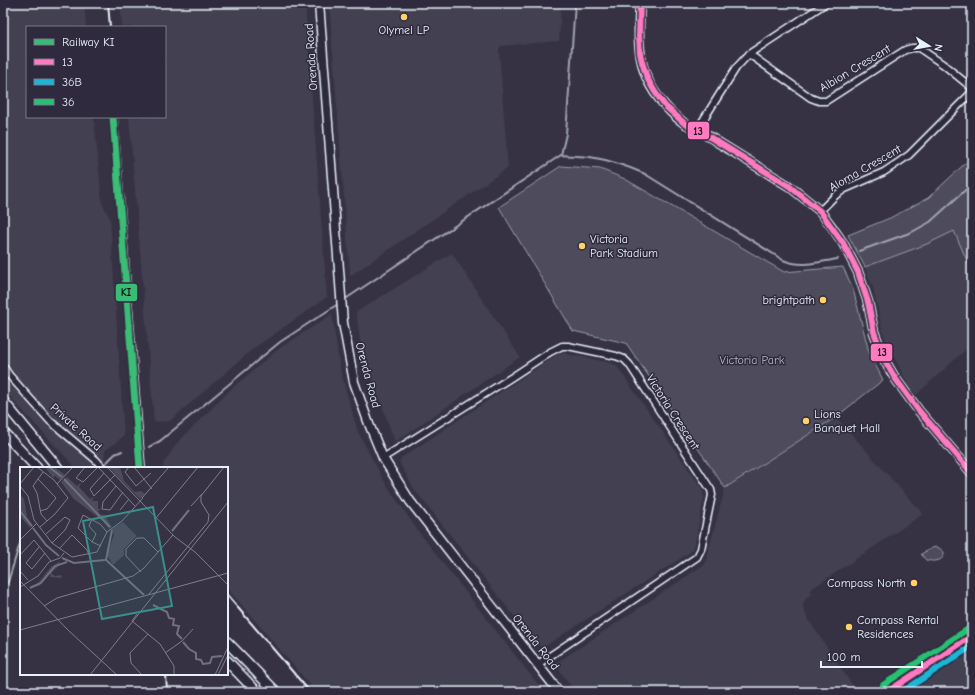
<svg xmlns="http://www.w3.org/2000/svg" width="975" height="695" font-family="'Comic Neue',sans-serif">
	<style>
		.built { fill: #433f51 }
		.park { fill: #4d4b5c; stroke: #9a9eaa }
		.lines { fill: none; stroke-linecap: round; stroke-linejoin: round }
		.stream { stroke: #a0a4af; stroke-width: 2 }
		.minor-casing { stroke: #e8f1f8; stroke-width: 9 }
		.tertiary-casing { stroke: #e8f1f8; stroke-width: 11 }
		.secondary-casing { stroke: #e8f1f8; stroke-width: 12 }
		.minor { stroke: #2f2a3d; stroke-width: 6 }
		.tertiary { stroke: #2f2a3d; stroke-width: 8 }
		.secondary { stroke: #2f2a3d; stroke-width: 9 }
		.rail { stroke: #e8f1f8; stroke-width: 2 }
		.bus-1-casing { stroke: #2f2a3d; stroke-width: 9 }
		.bus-2-casing { stroke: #2f2a3d; stroke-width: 9 }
		.bus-3-casing { stroke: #2f2a3d; stroke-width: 9 }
		.bus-1 { stroke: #fe7ac1; stroke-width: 6 }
		.bus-2 { stroke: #1ab6d8; stroke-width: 6 }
		.bus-3 { stroke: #26c172; stroke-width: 6 }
		.rail-1-casing { stroke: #2f2a3d; stroke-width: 10 }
		.rail-1 { stroke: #3abc77; stroke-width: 7 }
		.poi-dot { fill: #ffd166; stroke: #2f2a3d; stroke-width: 1.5 }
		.labels { text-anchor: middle; stroke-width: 3; stroke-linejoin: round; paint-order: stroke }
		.poi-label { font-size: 12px; fill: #e8f1f8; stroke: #2f2a3d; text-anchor: start }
		.street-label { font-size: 12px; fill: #e8f1f8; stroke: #2f2a3d }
		.park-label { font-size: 12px; fill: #b2b7c1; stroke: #2f2a3d }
		.inset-river { fill: none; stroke: #70717f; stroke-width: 2 }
		.inset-road { fill: none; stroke: #7d7e8c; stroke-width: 1 }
		.view { fill: #3a8f8a; fill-opacity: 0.15; stroke: #3a8f8a; stroke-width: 2 }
		.inset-edge { fill: none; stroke: #e8f1f8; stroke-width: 2 }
		.line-badge { stroke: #2f2a3d; stroke-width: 1.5 }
		.pale-badge-label { font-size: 11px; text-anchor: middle; font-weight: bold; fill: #111 }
	</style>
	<rect width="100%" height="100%" fill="#363244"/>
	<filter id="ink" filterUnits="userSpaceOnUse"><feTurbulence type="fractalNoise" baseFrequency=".025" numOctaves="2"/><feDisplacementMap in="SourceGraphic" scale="8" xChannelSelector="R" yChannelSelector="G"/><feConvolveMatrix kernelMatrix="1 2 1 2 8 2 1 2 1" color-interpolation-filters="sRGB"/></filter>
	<g filter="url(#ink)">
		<path class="built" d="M3,3H84L86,27H27V117H94L102,203L110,218L124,436L105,451L104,459L115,468H76L6,393L3,388Z
			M120,3H305L327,297L253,349L170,421L154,422L129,117H165V27H122Z
			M329,3H561L559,41L501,46L499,49L508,168L350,276Z
			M954,230L972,270V344L916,395L908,384L889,348L883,333L873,288L865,267L927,244Z
			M452,253L520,357L395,442L361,348L356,312Z
			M332,314L340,369L358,432L384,481L418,531L544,692H316L227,588V468H163V464L178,442L232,388L280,348Z
			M562,353L607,362L616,365L701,487L703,492L704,498L695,544L693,549L689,553L542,648L533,640L414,489L400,464V460L401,458L558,354Z
			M836,417L923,514L810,590L812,594L807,597L803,604L804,610L808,619L857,692H575L555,664L705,564L725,488Z
			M972,651V692H908L926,680Z"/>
		<path class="park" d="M972,157V261L969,265L954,231L927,244L865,267L848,235L890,218L928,198Z
			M561,166L600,169L625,179L784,272L843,267L853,289L869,352L883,380L836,417L725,488L626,343L573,331L499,207Z
			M936,547L939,548L944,552C945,562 933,562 926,560L921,554L932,548Z"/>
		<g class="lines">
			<path class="stream" d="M561,155L566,134L575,3
				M859,251L912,232L930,222L972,184
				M344,300L561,155C570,156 580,156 590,157C609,160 627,166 645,174L783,260C802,268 818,262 838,259
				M149,447L160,441L280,342L338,304
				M106,463L115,454L122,451
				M3,587L8,582L21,540"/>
			<defs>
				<path id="minor" d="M749,54L811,98L819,101H826L905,50L912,48H919L944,65L972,88
					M697,130L736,68L749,54L826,3
					M820,211L836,195L845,189L884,172L899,162L909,155L972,92
					M3,366L9,375L50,421L96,460L103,468
					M383,458L512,377L550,352L562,346H568L616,356L624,359L629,364L711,490L712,495L701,549L697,557L538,664"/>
				<path id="tertiary" d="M319,3L343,323L354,382L369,424L383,458L410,501L559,692
					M640,3C639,25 637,48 644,70C650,90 667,111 684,123C695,129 706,134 716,141C737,154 758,167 779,180L789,186L820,211L832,227L843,243L858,272L868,302L874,332L885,361L895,378L919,411L972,473"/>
				<path id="secondary" d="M3,401L58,468
					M3,432L37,468
					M227,642L276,692
					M227,661L257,692
					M887,692L972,636"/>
			</defs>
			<use href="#minor" class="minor-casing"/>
			<use href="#tertiary" class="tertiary-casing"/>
			<use href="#secondary" class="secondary-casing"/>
			<use href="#minor" class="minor"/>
			<use href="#tertiary" class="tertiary"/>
			<use href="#secondary" class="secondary"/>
			<path class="rail" d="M108,3L110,27
				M117,117L145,468
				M227,595L310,692
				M166,674L167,692"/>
			<defs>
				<path id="bus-1" d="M640,3L639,36L640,53L642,62L647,78L655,92L665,106L684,123L708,136L789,186L820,211L843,243L858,272L868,302L874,332L885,361L895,378L919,411L972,473
					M887,692L972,636"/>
				<path id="bus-2" d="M902,692L972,646"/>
				<path id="bus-3" d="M883,685L968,629"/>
			</defs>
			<use href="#bus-1" class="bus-1-casing"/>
			<use href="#bus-2" class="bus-2-casing"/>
			<use href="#bus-3" class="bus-3-casing"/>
			<use href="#bus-1" class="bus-1"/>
			<use href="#bus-2" class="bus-2"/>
			<use href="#bus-3" class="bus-3"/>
			<defs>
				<path id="rail-1" d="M113,117L140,468"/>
			</defs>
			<use href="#rail-1" class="rail-1-casing"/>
			<use href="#rail-1" class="rail-1"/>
		</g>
	</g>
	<g class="poi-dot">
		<circle cx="404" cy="17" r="4"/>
		<circle cx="582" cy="246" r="4"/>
		<circle cx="823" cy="300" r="4"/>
		<circle cx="806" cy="421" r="4"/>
		<circle cx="914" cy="583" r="4"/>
		<circle cx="849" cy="627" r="4"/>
	</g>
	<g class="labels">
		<g class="poi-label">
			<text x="404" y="34" text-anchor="middle">Olymel LP</text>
			<text x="590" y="243">Victoria<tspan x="590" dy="14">Park Stadium</tspan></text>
			<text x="815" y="304" text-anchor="end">brightpath</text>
			<text x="814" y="418">Lions<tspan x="814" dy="14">Banquet Hall</tspan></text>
			<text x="906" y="587" text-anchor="end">Compass North</text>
			<text x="857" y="624">Compass Rental<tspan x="857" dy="14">Residences</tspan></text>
		</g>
		<g class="street-label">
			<text transform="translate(311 57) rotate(-94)" y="4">Orenda Road</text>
			<text transform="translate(855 68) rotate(-31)" y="4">Albion Crescent</text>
			<text transform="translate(865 168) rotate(-30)" y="4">Aloma Crescent</text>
			<text transform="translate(368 375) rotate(75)" y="4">Orenda Road</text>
			<text transform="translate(673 412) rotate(57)" y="4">Victoria Crescent</text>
			<text transform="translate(76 427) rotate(42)" y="4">Private Road</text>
			<text transform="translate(536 642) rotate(52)" y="4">Orenda Road</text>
		</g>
		<g class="park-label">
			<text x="752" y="364">Victoria Park</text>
		</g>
	</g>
	<g transform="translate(20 467)">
		<rect width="208" height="208" fill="#363244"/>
		<path d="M25,0H35L45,8L40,13L35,9L33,11ZM88,0H100L104,14L115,25L121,24L125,27L120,32ZM47,10L57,19L61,16L59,20L70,32L74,30L72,34H78V42H82L78,44L80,47L89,49L86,51L92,60L89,62L83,54L54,32L41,15ZM0,27L4,32L7,50L13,59L10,61L0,49ZM103,55L117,69L104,82V88L93,98L87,88L94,68L92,62ZM39,95L41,97L31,106L35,109L41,108L42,111L30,110V106L19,119L8,120L18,116L31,100Z" fill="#4d4b5c"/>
		<path class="inset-river" d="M29,0L42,10M44,12L90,60M0,44L12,59M13,61L26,78L39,89M92,63L86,93L124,128M152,64L169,43M42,91L54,96L85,93M10,121L21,116L35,99L47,95M133,138L147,145L149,151L154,152L153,158L159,159L157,167L162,172M163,175L169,182L176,186V192L181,193L183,197L190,196L192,190L202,189"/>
		<path class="inset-road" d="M17,0L34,13L48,31L35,47L20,60M65,0L56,11L63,15L78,0M78,0L115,39M87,0L155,70L175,85L208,118M109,0L105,5L116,19L131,6M114,0L132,22M23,5L13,19L17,26L21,47L27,54M84,6L70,22L74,29L95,8M18,12L36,31L27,42L20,44M0,17L14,0M37,17L53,0M0,19L8,29L14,53L32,76L52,90L77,85L87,65L102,54L123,31M96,19L83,35L82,42L90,43L103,25M122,31L149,0M171,39L182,27M100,43L109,32M136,51L178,0M72,52L69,59L76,67L72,75M26,67L45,50L50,53L45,63L32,76M0,73L17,56M81,79L72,75L58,61L63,48L80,57L87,65M19,80L6,96L12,102L25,86M39,82L52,68L67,83L69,88M0,88L14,73L31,94M0,104L8,113M121,105L106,89V82L117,71H124L138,85M0,114L49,164L97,208M0,120L18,109L29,95L40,91L44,86M129,127L188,55L189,48L181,35V29L204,0M24,139L37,131L113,109L124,101L153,68M117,147L112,154L140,177L154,199V208M0,163L208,106M145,186L162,174L173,162M70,208L208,35M122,208L111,196L110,186L128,167M195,208L208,180M198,208L208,188"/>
		<path class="view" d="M133,40L152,139L82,152L63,54Z"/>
		<rect width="208" height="208" class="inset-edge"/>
	</g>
	<g class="line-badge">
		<rect x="687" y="121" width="23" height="19" rx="4" fill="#fe7ac1"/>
		<rect x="115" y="283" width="23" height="19" rx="4" fill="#3abc77"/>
		<rect x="870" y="343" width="23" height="19" rx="4" fill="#fe7ac1"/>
	</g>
	<g class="pale-badge-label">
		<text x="698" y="135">13</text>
		<text x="126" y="296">KI</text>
		<text x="882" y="356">13</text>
	</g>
	<rect width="975" height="695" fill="none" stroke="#2f2a3d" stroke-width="16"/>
	<rect x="8" y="8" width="959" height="679" fill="none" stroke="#e8f1f8" stroke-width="1.5" filter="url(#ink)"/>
	<rect x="26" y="26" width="140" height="92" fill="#2f2a3d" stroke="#797a88"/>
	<rect x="34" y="39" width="20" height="6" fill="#3abc77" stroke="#797a88"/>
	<text x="62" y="46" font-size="12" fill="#e8f1f8">Railway KI</text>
	<rect x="34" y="59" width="20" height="6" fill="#fe7ac1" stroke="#797a88"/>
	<text x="62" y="66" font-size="12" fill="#e8f1f8">13</text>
	<rect x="34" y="79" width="20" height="6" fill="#1ab6d8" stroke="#797a88"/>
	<text x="62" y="86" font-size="12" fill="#e8f1f8">36B</text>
	<rect x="34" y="99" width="20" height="6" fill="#26c172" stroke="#797a88"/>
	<text x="62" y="106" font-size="12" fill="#e8f1f8">36</text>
	<g transform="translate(929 46) rotate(101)" stroke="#2f2a3d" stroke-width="3" paint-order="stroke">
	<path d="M0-3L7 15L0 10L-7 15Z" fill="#e8f1f8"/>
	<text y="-6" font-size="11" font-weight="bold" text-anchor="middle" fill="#e8f1f8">N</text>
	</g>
	<path d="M821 661v6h101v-6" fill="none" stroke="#e8f1f8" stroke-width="2"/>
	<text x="827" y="661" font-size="12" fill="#e8f1f8" stroke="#2f2a3d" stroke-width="3" paint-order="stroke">100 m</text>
</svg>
